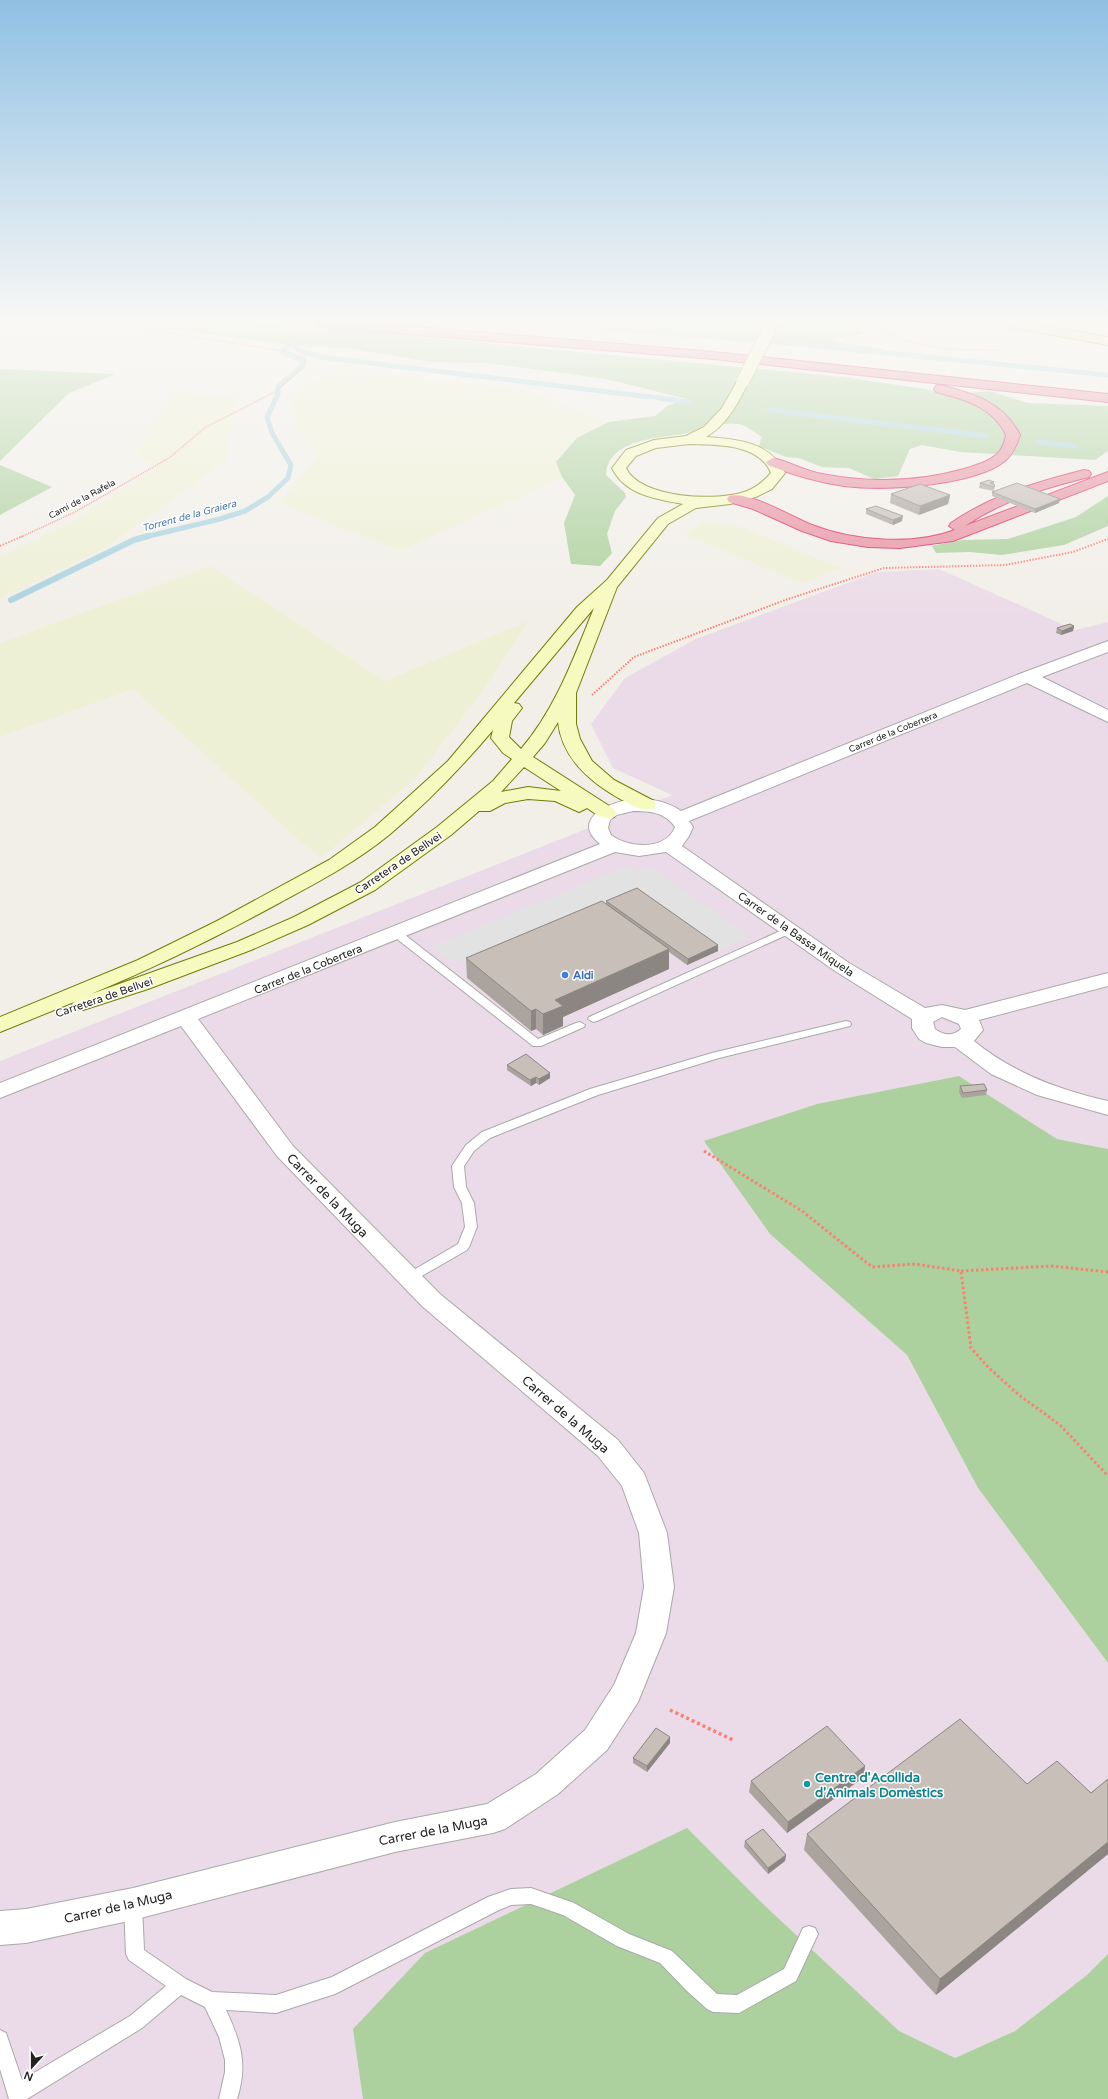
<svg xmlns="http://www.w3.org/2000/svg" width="1108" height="2099" font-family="'Varela Round',sans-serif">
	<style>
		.industrial { fill: #ebdbe8 }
		.farmland { fill: #eef0d5 }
		.forest { fill: #add19e }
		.parking { fill: #e2e2e2 }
		.water { fill: #aad3df }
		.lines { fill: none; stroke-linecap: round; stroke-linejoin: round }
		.stream-far1 { stroke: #aad3df; stroke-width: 5 }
		.stream { stroke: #aad3df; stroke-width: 6 }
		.service-casing { stroke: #a9a9a9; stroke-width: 2 }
		.minor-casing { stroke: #a9a9a9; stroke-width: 2 }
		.secondary-casing { stroke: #707d05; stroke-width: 2 }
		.primary-casing { stroke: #a06b00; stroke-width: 2 }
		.motorway-casing { stroke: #dc2a67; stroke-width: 2 }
		.path-far3 { stroke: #fa8072; stroke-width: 1.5; stroke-dasharray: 1 1; stroke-linecap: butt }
		.path-far2 { stroke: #fa8072; stroke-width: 2; stroke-dasharray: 1.5 1.5; stroke-linecap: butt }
		.path-far1 { stroke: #fa8072; stroke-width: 3; stroke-dasharray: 2.5 2.5; stroke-linecap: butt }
		.path { stroke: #fa8072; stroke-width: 3.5; stroke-dasharray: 3 3; stroke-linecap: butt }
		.service { fill: #fff; fill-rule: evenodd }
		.minor { fill: #fff; fill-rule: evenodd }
		.secondary { fill: #f7fabf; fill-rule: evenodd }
		.primary { fill: #fcd6a4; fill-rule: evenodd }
		.motorway { fill: #e892a2; fill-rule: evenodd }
		.secondary-bridge-casing { stroke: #707d05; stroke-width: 14; stroke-linecap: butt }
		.secondary-bridge { stroke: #f7fabf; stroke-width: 13 }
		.wall { fill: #aba49e }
		.shaded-wall { fill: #8b8681 }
		.building { fill: #c7bfb8; stroke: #8b8681 }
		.shop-dot { fill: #3f7fe0; stroke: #fff; stroke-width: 1.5 }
		.culture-dot { fill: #0f9aa8; stroke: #fff; stroke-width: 1.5 }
		.labels { text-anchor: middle; stroke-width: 3; stroke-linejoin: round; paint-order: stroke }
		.far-street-label { font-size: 9px; fill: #222; stroke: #fff }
		.far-water-label { font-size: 10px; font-style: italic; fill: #4a7aab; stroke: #fff }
		.street-label { font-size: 11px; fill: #222; stroke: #fff }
		.shop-label { font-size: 11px; font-weight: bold; fill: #366cbe; stroke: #fff; text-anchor: start }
		.near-street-label { font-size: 13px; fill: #222; stroke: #fff }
		.near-culture-label { font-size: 13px; font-weight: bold; fill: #0d838f; stroke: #fff; text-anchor: start }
	</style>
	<rect width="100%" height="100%" fill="#f2efe9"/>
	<path class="industrial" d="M939,569L1075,630L1108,622V1149L1057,1139L959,1076L770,1234L907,1355L978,1488L1108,1663V1954L1087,1975L1015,2031L955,2058L909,2099H0V1061L672,795L613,768L591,724L625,678L696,639L877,572Z"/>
	<path class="farmland" d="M336,366L530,392L609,422L577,438L556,462L562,477L400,551L280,503L317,457L301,433L289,397Z
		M173,392L238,398L225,461L102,550L0,598V556L74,520L156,468L137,453Z
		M710,520L744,528L841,568L801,583L684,534Z
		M211,566L385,681L528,621L490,681L416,778L321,858L292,834L133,689L0,737V643Z"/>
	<path class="forest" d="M106,323H251L368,332L843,377L925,389L948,395L989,391L1028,403L1108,406V451L1095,460L960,452L922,445L910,449L898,476L874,479L849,468L822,467L799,458L786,457L759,446L762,437C755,433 745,424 738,424C728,424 714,423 704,426C699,427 694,432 688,433C661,438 608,438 606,475L625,493L626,497L615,511L607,534L612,553L600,566L571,564L564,523L575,495L562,477L556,462L577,438L609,422L655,416L667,406L687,399L606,379L487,363L430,362L347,348L298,346L148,326Z
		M543,323H850L863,334L828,339L839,343L884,349L886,354C772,345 658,332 543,323Z
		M0,369L116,374L69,393L0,461Z
		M0,465L52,487L0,515Z
		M1108,496V526L1064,545L1002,555L969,552L936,553L932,546L961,540L1008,539L1076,517Z
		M959,1076L1057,1139L1108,1149V1663L978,1488L907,1355L770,1234L704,1141L817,1104Z
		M687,1828L763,1904L899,2031L955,2058L1015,2031L1087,1975L1108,1954V2099H363L353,2029L425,1953Z"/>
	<path class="parking" d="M628,866L637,872L650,867L750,937L687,965L606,906L470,963L442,956L431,947Z"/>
	<path class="water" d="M645,394L675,397L669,402L640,397L641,395Z"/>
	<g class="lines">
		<path class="stream-far1" d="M539,323L741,339
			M693,332L717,326V323
			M787,343L1108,375
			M290,344L301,351L321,357L650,397
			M663,399L690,402
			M770,410L986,436
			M1037,442L1075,446
			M145,537L220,519L245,511L268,497L288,478L291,465L272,433L267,417L278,394V387L302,366L304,361L282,352L298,336"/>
		<path class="stream" d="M11,600L134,540L148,536"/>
		<defs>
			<path id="service" d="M789,927L793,928L794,930L793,932L597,1021L593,1022L588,1019L589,1017Z
				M396,930L400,931L538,1039L576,1023L580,1022L585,1025L584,1027L541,1046H533L392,935L391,933Z
				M846,1021L850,1022L851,1024L850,1026L719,1058L598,1095L490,1138L474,1151L464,1166L466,1187L474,1203L477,1227L469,1247L467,1250L413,1281H405L403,1278L405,1275L458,1244L465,1227L462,1203L454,1187L452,1166L466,1145L482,1132L590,1089L712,1053Z
				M531,1888L574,1903L629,1934L672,1951L717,1994L737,1995L784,1969L803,1928L809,1926L815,1928L818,1934L796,1981L739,2013L713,2012L707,2009L687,1991L660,1963L617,1946L563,1915L531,1904L511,1905L499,1910L335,1994L276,2013L226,2010C241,2042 248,2065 237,2099H219L225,2072V2060L219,2037L205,2007L181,1995L142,2028L27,2099H9L0,2069V2030L6,2033L22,2080L130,2016L166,1986L129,1960L126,1954L124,1905L127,1899L133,1897L139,1899L142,1905L144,1950L186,1979L212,1992L276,1995L332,1977L488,1897L511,1889Z"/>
			<path id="minor" d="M1108,641V652L1042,677L1108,710V722L1027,683L689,821L693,827L689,836L682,846L849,963L925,1008L942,1005L965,1010L1108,973V986L979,1020L983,1030L974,1041C1013,1073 1059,1090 1108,1101V1115L1037,1095L991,1074L955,1047H942L926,1043L919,1039L912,1028V1019L835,971L666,852L639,856L615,852L198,1019L293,1146L440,1294L618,1440L644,1473L667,1533L674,1587L666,1633L638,1702L607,1750L558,1794L505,1829L493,1833L395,1852L133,1920L26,1943L0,1945V1911L26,1909L133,1888L395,1822L487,1804L536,1774L585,1730L614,1685L636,1633L644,1587L639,1533L622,1486L598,1456L422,1306L277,1156L181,1026L0,1098V1083L600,844C569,819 611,801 634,799C650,798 668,802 681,811L1022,673ZM633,811C649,811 665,812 675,827C666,851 628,848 611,835L608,828L610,820L617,815ZM942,1017L959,1024L961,1029C952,1037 943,1035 935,1029L933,1022Z"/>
			<path id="secondary" d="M766,323H778L771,337L767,338L761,334Z
				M743,377L749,381C738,403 728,424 706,437C737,439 771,442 785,473L772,489L756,497L730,504L696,508L668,524L617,587L576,693V724L580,739L592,761L614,780L654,801L656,805L654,809C642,812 632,805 622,800C591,783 562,759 558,722L545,743L533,757L614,809L616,813L614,817C602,820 596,814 587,808L579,812L555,801L528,799L505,803L490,811H479L451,835L375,890L308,925L251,950L148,989L83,1010L75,1009L72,1004L74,1002L0,1032V1017L138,960L217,921L329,860L375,827L448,761L577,607L607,580L658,518L683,504C656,499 625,495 612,468L626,450L654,440L686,436L704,427L722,408L739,378ZM689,444C716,445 759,443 771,473C764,481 757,487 747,491C719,502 640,499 626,468L636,456L656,448ZM594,608C574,657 556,708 521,749L509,737L512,721L522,708L519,704L514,703ZM493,730L491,738L503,753L512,759L493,781L437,827L361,882L294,917L237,942L91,994C156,967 219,936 281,902C318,882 356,862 389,835C427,803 461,768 493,730ZM524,767L561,791L528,787L501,792Z"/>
			<path id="primary" d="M1002,323H1029L1108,337V345L1008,327Z"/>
			<path id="motorway" d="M314,323H372L419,327L714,352L1108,394V402L714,359L320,327Z
				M940,385C973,393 1004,403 1020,435C1017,445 1013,454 1005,461C974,486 883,491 844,486C818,482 793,475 768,465L766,462L773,458C790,462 805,471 822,474C869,483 918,482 964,469C976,465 990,462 999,452C1003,447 1005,441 1006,435C993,407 964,399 936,392L934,389L936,386Z
				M1084,470L1089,471L1091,474L1089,477C1045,488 1003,500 965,526L1108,472V481L953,541L900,548L868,547L831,541L802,531L753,509L729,502L727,499L729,496C749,491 792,517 812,525C853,541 913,546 955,530L949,526L951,523C992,495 1037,482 1084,470Z"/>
		</defs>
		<use href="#service" class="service-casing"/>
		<use href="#minor" class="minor-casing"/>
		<use href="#secondary" class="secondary-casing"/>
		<use href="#primary" class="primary-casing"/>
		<use href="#motorway" class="motorway-casing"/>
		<path class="path-far3" d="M864,323C906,346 950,352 998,350
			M21,537L75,512L169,458L206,427L275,392L305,366L306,358L289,352L127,326L82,323"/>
		<path class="path-far2" d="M0,546L23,536
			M592,695L634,657L788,599L884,568L1005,565L1073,552L1108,539"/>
		<path class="path-far1" d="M704,1151L802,1211L872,1267L915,1264L961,1271L971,1348L989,1368L1019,1395L1060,1425L1108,1476
			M961,1271L1051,1266L1108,1272"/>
		<path class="path" d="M670,1710L733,1740"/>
		<use href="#service" class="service"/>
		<use href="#minor" class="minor"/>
		<use href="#secondary" class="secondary"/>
		<use href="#primary" class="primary"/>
		<use href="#motorway" class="motorway"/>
		<defs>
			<path id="secondary-bridge" d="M743,381L767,334"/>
		</defs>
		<use href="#secondary-bridge" class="secondary-bridge-casing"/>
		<use href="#secondary-bridge" class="secondary-bridge"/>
	</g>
	<path class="wall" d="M994,482L993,484L995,485L994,491L979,488L980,483Z
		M992,492L1060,499L1059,503L1035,513L992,496Z
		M891,494L950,495L948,504L919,515L890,503Z
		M866,509L902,521L893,525L866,514Z
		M1074,626L1073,631L1061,635L1056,633L1057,628Z
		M606,901L718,945V951L687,965L669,952V969L563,1017V1026L543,1035L536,1029L531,1031L467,978L466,958L606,904Z
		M507,1065L550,1078L539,1085L536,1083L531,1086L507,1070Z
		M960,1086L987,1090L986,1095L962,1098L959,1092Z
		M670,1737V1743L647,1772L633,1763V1758Z
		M864,1777L787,1833L749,1792L751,1781Z
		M1108,1779V1854L936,1995L804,1850L807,1834L1027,1784L1091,1793Z
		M745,1841L786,1855L785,1861L768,1874L744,1847Z"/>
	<path class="shaded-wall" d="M950,495L948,504L919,515L920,506Z
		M1060,499L1059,503L1035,513V509Z
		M903,516L902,521L893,525V520Z
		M1074,626L1073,631L1061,635L1062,631Z
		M718,945V951L687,965L688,959Z
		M669,949V969L563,1017V1026L543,1035V1014L555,1000Z
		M536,1009V1029L531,1031V1011Z
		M550,1073V1078L539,1085V1079Z
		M536,1077V1083L531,1086L530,1080Z
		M670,1737V1743L647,1772V1766Z
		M865,1766L864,1777L787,1833L788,1822Z
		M1108,1842V1854L936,1995L940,1979Z
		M786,1855L785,1861L768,1874V1868Z"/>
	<path class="building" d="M989,480L994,482L990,483L995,485L994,487L980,483Z
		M1017,483L1060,499L1035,509L992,492Z
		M920,484L950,495L920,506L891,494Z
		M876,506L903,516L893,520L866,509Z
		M1070,624L1074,626L1062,631L1057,628Z
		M637,888L718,945L688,959L606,901Z
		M602,901L669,949L555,1000L563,1006L543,1014L536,1009L531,1011L466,958Z
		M526,1054L550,1073L539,1079L536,1077L530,1080L507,1065Z
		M984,1084L987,1090L963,1093L960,1086Z
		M960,1719L1027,1784L1057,1761L1091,1793L1108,1779V1842L940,1979L807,1834Z
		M827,1726L865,1766L788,1822L751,1781Z
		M656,1728L670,1737L647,1766L633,1758Z
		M763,1829L786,1855L768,1868L745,1841Z"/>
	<linearGradient id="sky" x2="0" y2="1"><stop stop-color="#8fc0e4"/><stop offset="0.52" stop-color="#f9f8f5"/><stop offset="1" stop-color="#f9f8f5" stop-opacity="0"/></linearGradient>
	<rect width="1108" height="617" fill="url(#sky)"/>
	<circle class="shop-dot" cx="565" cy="975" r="4"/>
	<circle class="culture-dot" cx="807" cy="1784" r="4"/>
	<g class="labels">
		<g class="far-street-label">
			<text transform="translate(82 499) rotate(-28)" y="3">Camí de la Rafela</text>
			<text transform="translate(893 732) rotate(-22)" y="3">Carrer de la Cobertera</text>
		</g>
		<g class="far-water-label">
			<text transform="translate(189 515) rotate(-15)" y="4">Torrent de la Graiera</text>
		</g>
		<g class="street-label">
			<text transform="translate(398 863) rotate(-34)" y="4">Carretera de Bellvei</text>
			<text transform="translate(796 934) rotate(35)" y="4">Carrer de la Bassa Miquela</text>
			<text transform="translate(308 969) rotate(-22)" y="4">Carrer de la Cobertera</text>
			<text transform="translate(104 997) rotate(-19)" y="4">Carretera de Bellvei</text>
		</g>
		<g class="shop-label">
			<text x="573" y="979">Aldi</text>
		</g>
		<g class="near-street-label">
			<text transform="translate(328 1195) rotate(46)" y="5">Carrer de la Muga</text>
			<text transform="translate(566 1414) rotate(41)" y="5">Carrer de la Muga</text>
			<text transform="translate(433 1830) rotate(-11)" y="5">Carrer de la Muga</text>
			<text transform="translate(118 1906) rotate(-13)" y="5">Carrer de la Muga</text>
		</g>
		<g class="near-culture-label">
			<text x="815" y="1782">Centre d'Acollida<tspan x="815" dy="15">d'Animals Domèstics</tspan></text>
		</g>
	</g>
	<g transform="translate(32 2067) rotate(201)" stroke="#ffffff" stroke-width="3" paint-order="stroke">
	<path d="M0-3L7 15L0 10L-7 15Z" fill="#222222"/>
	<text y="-6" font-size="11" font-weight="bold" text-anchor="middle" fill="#222222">N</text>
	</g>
</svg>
